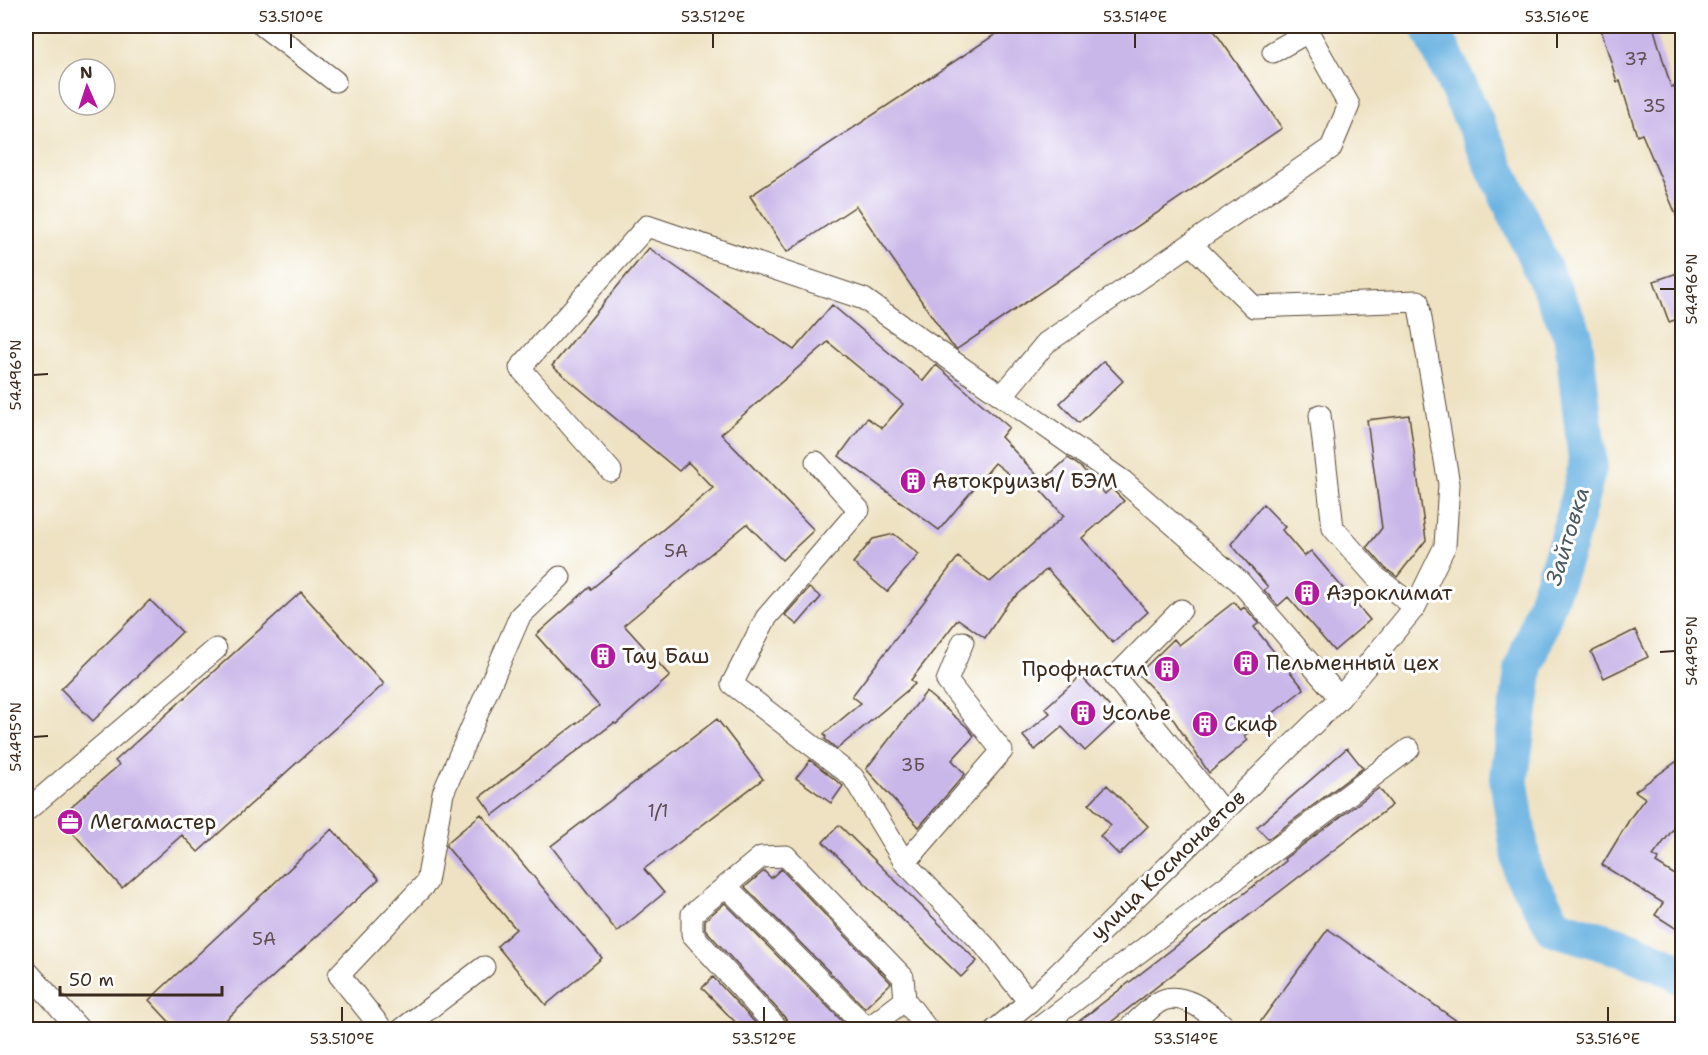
<svg xmlns="http://www.w3.org/2000/svg" width="1708" height="1055" font-family="'Shantell Sans',sans-serif">
	<style>
		.lines { fill: none; stroke-linecap: round; stroke-linejoin: round }
		.river { stroke: #6bb3e2; stroke-width: 39 }
		.building { fill: #cab7e9 }
		.minor-casing { stroke: #564637; stroke-width: 23 }
		.minor { stroke: #fff; stroke-width: 21 }
		.ticks { fill: none; stroke: #3b2a1e; stroke-width: 2 }
		.labels { text-anchor: middle; stroke-width: 6; stroke-linejoin: round; paint-order: stroke }
		.number-label { font-size: 18px; fill: #5f4d51 }
		.poi-label { font-size: 21px; fill: #3b2a1e; stroke: #fff; text-anchor: start }
		.street-label { font-size: 21px; fill: #3b2a1e; stroke: #fff }
		.water-label { font-size: 22px; font-style: italic; fill: #4c5a63; stroke: #fff }
		.neatline { fill: none; stroke: #3b2a1e; stroke-width: 2 }
		.ticks-label { font-size: 15px; text-anchor: middle; fill: #3b2a1e }
	</style>
	<rect width="100%" height="100%" fill="#fff"/>
	<filter id="ink" filterUnits="userSpaceOnUse"><feTurbulence type="fractalNoise" baseFrequency=".0167" numOctaves="2"/><feDisplacementMap in="SourceGraphic" scale="12" xChannelSelector="R" yChannelSelector="G"/><feConvolveMatrix kernelMatrix="1 2 1 2 8 2 1 2 1" color-interpolation-filters="sRGB"/></filter>
	<filter id="wash" filterUnits="userSpaceOnUse"><feTurbulence type="fractalNoise" baseFrequency=".008" numOctaves="4" result="noise"/><feDisplacementMap in="SourceGraphic" scale="24" xChannelSelector="R" yChannelSelector="G"/><feGaussianBlur stdDeviation="1.35" result="paint"/><feColorMatrix in="noise" values="0 0 0 0 0 0 0 0 0 0 0 0 0 0 0 0 0 1.4 0 .05"/><feComposite in="paint" operator="in"/></filter>
	<g filter="url(#wash)">
		<rect width="100%" height="100%" fill="#eee2c2"/>
		<g class="lines">
			<path class="river" d="M1430,26L1573,335L1588,465L1567,545L1524,668L1509,781L1523,873L1555,927L1624,948L1678,971L1682,976"/>
		</g>
		<g id="blocks">
			<path class="building" d="M1008,26H1211L1282,128L957,349L951,344L856,206L787,252L750,196Z
				M1600,26H1653L1671,87L1674,86L1683,112V231L1642,134L1637,136L1620,81L1617,82Z
				M649,248L794,350L832,305L923,381L936,365L1009,427L1001,437L1036,474L1024,486L995,463L939,530L839,456L867,418L882,428L903,404L828,342L721,434L814,530L782,560L747,524L624,625L670,676L616,724L614,723L493,815L480,797L599,706L536,635L590,587L591,589L713,488L688,462L679,471L552,366Z
				M1683,271V317L1669,322L1654,281Z
				M1104,361L1123,381L1079,423L1060,403Z
				M1409,415L1426,540L1397,577L1385,568L1367,547L1382,528L1367,420Z
				M1068,458L1082,468L1105,494L1111,488L1124,501L1082,538L1148,612L1113,643L1047,569L1008,603L985,638L958,619L911,680L915,684L837,749L825,739L826,737L824,734L861,703L852,696L958,557L990,582L1064,516L1037,486Z
				M1263,504L1285,527L1282,530L1304,556L1311,551L1370,620L1334,651L1288,597L1278,606L1264,590L1268,587L1231,544Z
				M894,534L919,554L887,592L853,563L873,539Z
				M809,588L821,597L797,625L785,615Z
				M301,592L384,684L198,852L182,835L122,888L59,817L119,765L115,761Z
				M150,600L182,632L93,721L61,689Z
				M1234,602L1241,610L1244,607L1259,623L1254,627L1304,689L1244,736L1248,740L1209,773L1165,707L1168,705L1138,674L1174,639L1179,645Z
				M1635,630L1648,657L1604,678L1591,652Z
				M1081,676L1120,718L1085,751L1062,727L1035,750L1023,736L1050,713L1045,708Z
				M926,692L967,727L974,736L952,760L965,774L919,827L866,769Z
				M717,719L763,779L644,869L664,893L617,932L551,846Z
				M1347,748L1363,768L1268,839L1257,827Z
				M1683,757V816L1653,856L1659,859L1656,863L1683,880V933L1655,915L1663,903L1602,865L1631,817L1645,798L1635,791Z
				M810,760L843,786L831,803L796,778Z
				M1107,785L1148,826L1119,855L1100,836L1111,825L1089,804Z
				M1379,788L1392,805L1102,1029H1069L1286,861L1284,859Z
				M481,814L602,958L546,1005L497,946L516,929L446,846L447,843Z
				M839,825L977,961L961,977L823,842Z
				M332,829L379,879L216,1029H176L149,1000Z
				M781,869L891,983L865,1008L745,887L764,871L771,878Z
				M725,903L843,1022L834,1029H791L788,1021L705,929V920Z
				M1328,929L1468,1029H1255Z
				M713,977L761,1029H742L702,988Z"/>
		</g>
	</g>
	<g filter="url(#ink)">
		<use href="#blocks" fill-opacity="0" stroke="#564637" stroke-width="1.5"/>
		<g class="lines">
			<defs>
				<path id="minor" d="M263,26L335,81
					M1002,396L1046,343L1331,148L1349,105L1308,32L1273,52
					M1320,415L1333,528L1376,577L1415,607
					M816,462L859,510L766,618L732,684L853,777L905,863
					M611,471L520,368L647,226L864,299L1123,481L1240,582L1340,698
					M1181,610L1115,677L1223,812
					M963,642L947,681L1002,751L905,863L984,945L1029,1002
					M26,811L216,649
					M726,886L867,1028
					M26,970L80,1030
					M383,1030L339,975L427,882L443,793L520,616L560,577
					M401,1030L484,967
					M779,1030L692,934V914L761,857L786,856L903,977L905,1000L928,1030
					M866,1030L905,1000
					M995,1030L1029,1002L1340,698L1415,607L1445,546L1449,484L1418,301L1254,307L1191,244
					M1036,1030L1409,749
					M1127,1030C1138,1021 1148,1009 1159,1002C1183,988 1212,1016 1229,1030"/>
			</defs>
			<use href="#minor" class="minor-casing"/>
			<use href="#minor" class="minor"/>
		</g>
	</g>
	<path class="ticks" d="M291,33V48M713,33V48M1135,33V48M1557,33V48M1660,289H1675M33,375L48,374M1660,652L1675,651M33,737L48,736M342,1007V1022M764,1007V1022M1186,1007V1022M1608,1007V1022"/>
	<defs>
		<symbol id="building-disc" viewBox="-11 -11 22 22"><circle r="9.5" fill="#b5179e" stroke="#fff"/><path d="M-4-6H4V6H1V3H-1V6H-4ZM-2.5-4.3h1.7v1.8h-1.7ZM.8-4.3h1.7v1.8H.8ZM-2.5-1h1.7V.8h-1.7ZM.8-1h1.7V.8H.8Z" fill="#fff"/></symbol>
		<symbol id="office-disc" viewBox="-11 -11 22 22"><circle r="9.5" fill="#b5179e" stroke="#fff"/><path d="M-6-3h4V-5.5h4V-3h4V5H-6ZM-1-4.5V-3h2v-1.5ZM-6 0V1H6V0Z" fill="#fff"/></symbol>
	</defs>
	<g fill-rule="evenodd">
		<use href="#building-disc" x="898" y="466" width="30" height="30"/>
		<use href="#building-disc" x="1292" y="578" width="30" height="30"/>
		<use href="#building-disc" x="588" y="641" width="30" height="30"/>
		<use href="#building-disc" x="1231" y="648" width="30" height="30"/>
		<use href="#building-disc" x="1152" y="654" width="30" height="30"/>
		<use href="#building-disc" x="1068" y="698" width="30" height="30"/>
		<use href="#building-disc" x="1190" y="709" width="30" height="30"/>
		<use href="#office-disc" x="55" y="807" width="30" height="30"/>
	</g>
	<g class="labels">
		<g class="number-label">
			<text x="1636" y="65">37</text>
			<text x="1654" y="112">35</text>
			<text x="676" y="557">5А</text>
			<text x="913" y="771">3Б</text>
			<text x="658" y="817">1/1</text>
			<text x="264" y="945">5А</text>
		</g>
		<g class="poi-label">
			<text x="932" y="488">Автокруизы/ БЭМ</text>
			<text x="1326" y="600">Аэроклимат</text>
			<text x="622" y="663">Тау Баш</text>
			<text x="1266" y="670">Пельменный цех</text>
			<text x="1148" y="676" text-anchor="end">Профнастил</text>
			<text x="1102" y="720">Усолье</text>
			<text x="1224" y="731">Скиф</text>
			<text x="90" y="829">Мегамастер</text>
		</g>
		<g class="street-label">
			<text transform="translate(1168 865) rotate(-44)" y="7">улица Космонавтов</text>
		</g>
		<g class="water-label">
			<text transform="translate(1567 536) rotate(-73)" y="8">Зайтовка</text>
		</g>
	</g>
	<rect width="1708" height="1055" fill="none" stroke="#fff" stroke-width="66"/>
	<g transform="translate(87 87) rotate(357)"><circle r="28" fill="#ffffff" stroke="#b1aaa5" stroke-width="1.5"/>
	<path d="M0-4.5L10 22L0 15L-10 22Z" fill="#b5179e"/>
	<text y="-9" font-size="16" font-weight="bold" text-anchor="middle" fill="#3b2a1e">N</text>
	</g>
	<path d="M60 986v9h162v-9" fill="none" stroke="#3b2a1e" stroke-width="3"/>
	<text x="69" y="986" font-size="18" fill="#3b2a1e" stroke="#ffffff" stroke-width="4.5" paint-order="stroke">50 m</text>
	<rect x="33" y="33" width="1642" height="989" class="neatline"/>
	<g class="ticks-label">
		<text x="291" y="22">53.510°E</text>
		<text x="713" y="22">53.512°E</text>
		<text x="1135" y="22">53.514°E</text>
		<text x="1557" y="22">53.516°E</text>
		<text transform="translate(1692 289) rotate(-90)" y="5">54.496°N</text>
		<text transform="translate(16 375) rotate(-90)" y="5">54.496°N</text>
		<text transform="translate(1692 651) rotate(-90)" y="5">54.495°N</text>
		<text transform="translate(16 737) rotate(-90)" y="5">54.495°N</text>
		<text x="342" y="1044">53.510°E</text>
		<text x="764" y="1044">53.512°E</text>
		<text x="1186" y="1044">53.514°E</text>
		<text x="1608" y="1044">53.516°E</text>
	</g>
</svg>
